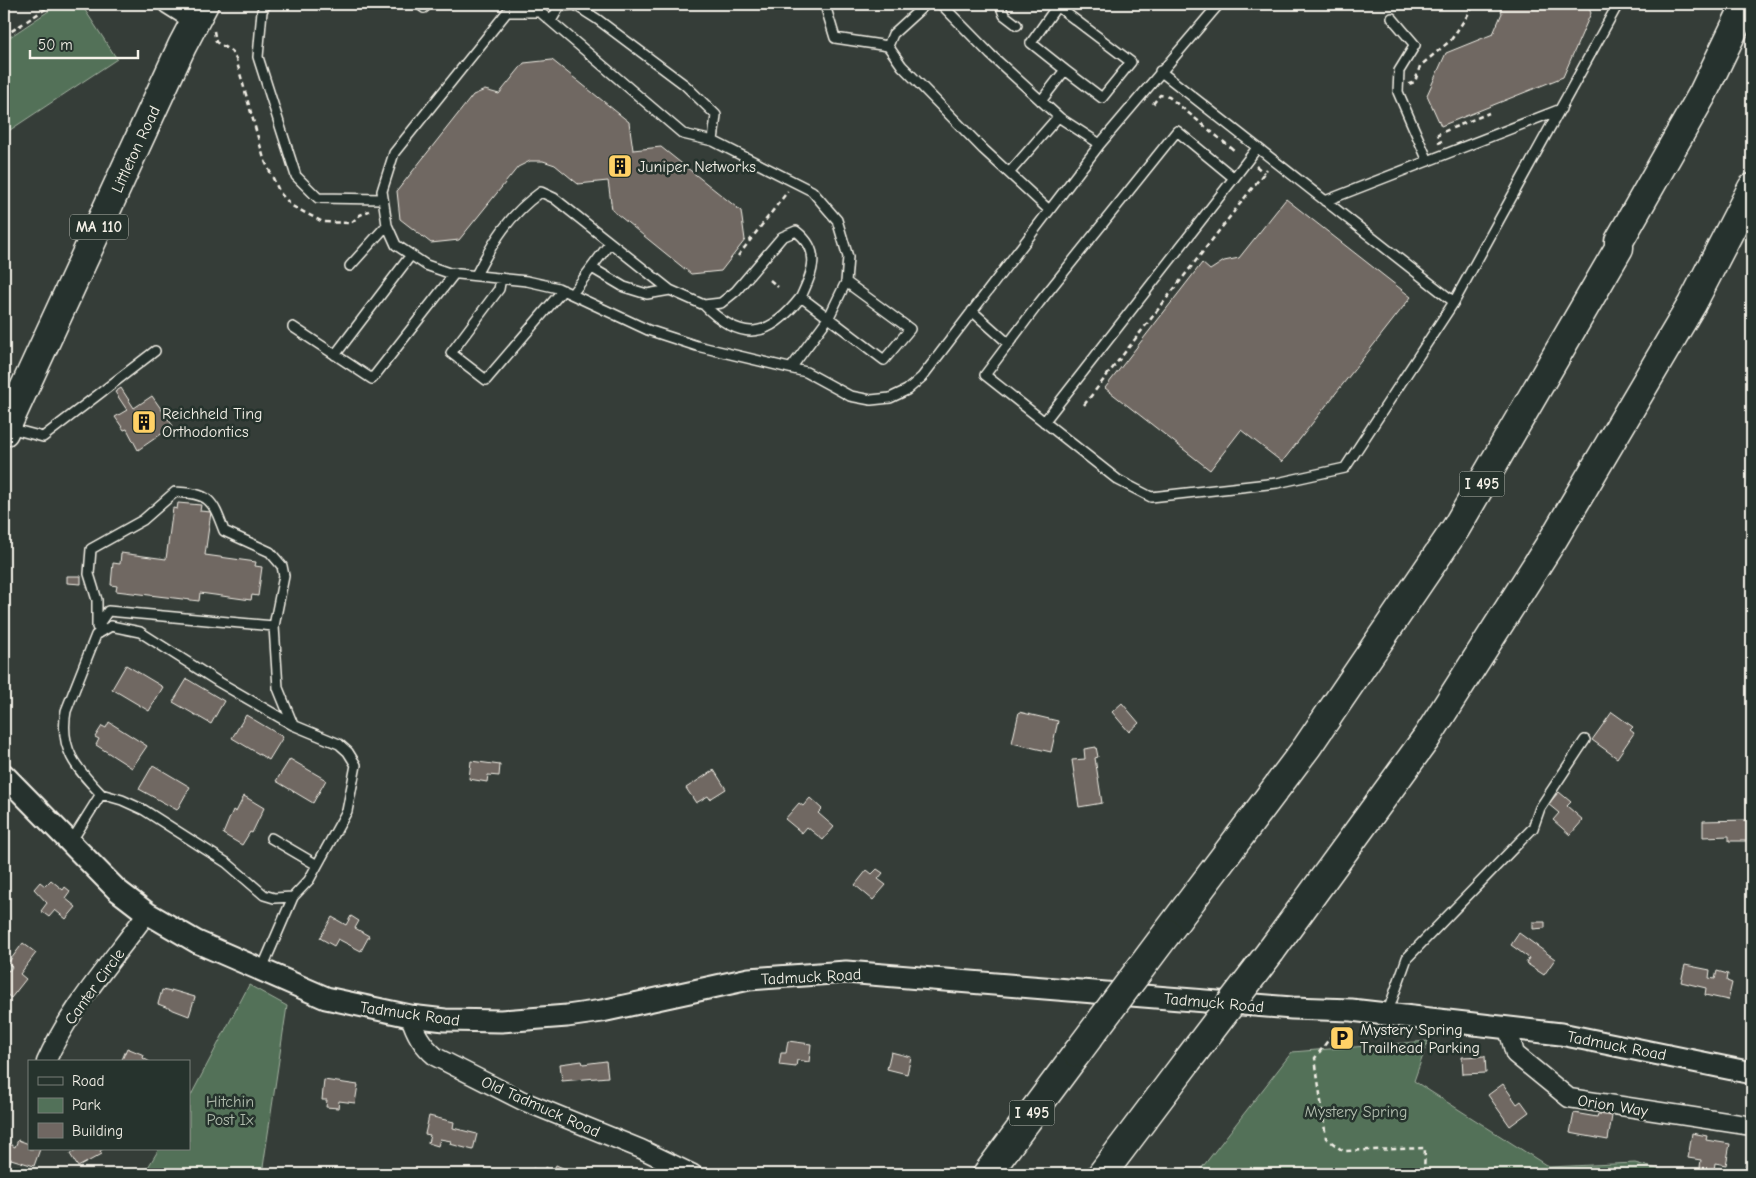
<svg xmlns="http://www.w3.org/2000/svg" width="1756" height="1178" font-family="'Comic Neue',sans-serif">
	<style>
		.green { fill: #527159; stroke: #a3b1a0 }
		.building { fill: #706762; stroke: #f4f1e8 }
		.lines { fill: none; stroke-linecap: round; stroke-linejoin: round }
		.service-casing { stroke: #f4f1e8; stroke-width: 12 }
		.minor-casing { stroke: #f4f1e8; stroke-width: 21 }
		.tertiary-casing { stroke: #f4f1e8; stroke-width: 25 }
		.primary-casing { stroke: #f4f1e8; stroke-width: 31 }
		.motorway-casing { stroke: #f4f1e8; stroke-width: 31 }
		.path { stroke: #f4f1e8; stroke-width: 2.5; stroke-dasharray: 5 4; stroke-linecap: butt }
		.service { stroke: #26332d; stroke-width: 9 }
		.minor { stroke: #26332d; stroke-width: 18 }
		.tertiary { stroke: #26332d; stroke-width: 21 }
		.primary { stroke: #26332d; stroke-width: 28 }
		.motorway { stroke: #26332d; stroke-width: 28 }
		.motorway-bridge-casing { stroke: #f4f1e8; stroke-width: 31; stroke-linecap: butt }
		.motorway-bridge { stroke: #26332d; stroke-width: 28 }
		.labels { text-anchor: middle; stroke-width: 5; stroke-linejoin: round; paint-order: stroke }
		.shield { fill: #26332d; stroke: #b6b8b0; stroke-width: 1 }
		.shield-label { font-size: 15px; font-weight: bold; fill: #f4f1e8 }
		.street-label { font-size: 16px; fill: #f4f1e8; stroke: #26332d }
		.poi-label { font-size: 16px; fill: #f4f1e8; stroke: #26332d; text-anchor: start }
		.park-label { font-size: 16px; fill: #b3beaf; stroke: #26332d }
	</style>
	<rect width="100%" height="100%" fill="#353d38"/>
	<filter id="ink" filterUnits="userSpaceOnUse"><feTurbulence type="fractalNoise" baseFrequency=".02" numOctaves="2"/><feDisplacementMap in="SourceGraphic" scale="10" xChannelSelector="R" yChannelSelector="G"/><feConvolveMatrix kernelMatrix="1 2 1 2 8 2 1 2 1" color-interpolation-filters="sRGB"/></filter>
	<g filter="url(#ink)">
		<path class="green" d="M59,4H81L117,59L4,134V41Z
			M249,985L287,1006L262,1174H144L159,1149H189V1099Z
			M1428,1041L1414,1081L1549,1167L1635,1163L1676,1174H1197L1292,1052Z"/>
		<path class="building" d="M850,4H888L882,8Z
			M1498,4H1587L1591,13L1563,77L1441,126L1427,95L1446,53L1493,34L1502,13Z
			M552,60L629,122L633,150L661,147L741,211L745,240L721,271L691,274L612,210L608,181L578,184L555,165L543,161H530L518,167L459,240L431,243L400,219L397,191L473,95L485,90L499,94L524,63Z
			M1286,199L1411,297L1282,462L1241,430L1210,470L1105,388L1202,263L1210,270L1224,261L1239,258Z
			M121,388L134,408L152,396L173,426L138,450L127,429L124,430L115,417L127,410L115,392Z
			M178,503L201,505L200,511L211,512L205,555L256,562L255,566L262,567L258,596L252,595L251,600L200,593L199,601L116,591L117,586L111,585L113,563L120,564L121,553L166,559L173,508L177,509Z
			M67,576H81V584L67,583Z
			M126,665L163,687L149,711L112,689Z
			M187,679L224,701L211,724L173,702Z
			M1122,703L1139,723L1129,732L1112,712Z
			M1019,712L1058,721L1051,752L1012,743Z
			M1612,712L1633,727L1630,730L1634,733L1617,758L1592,740Z
			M246,715L283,737L269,760L232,738Z
			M109,722L147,746L132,768L96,745L99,739L95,737L102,726L106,728Z
			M1096,747L1098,757L1095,758L1102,803L1079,807L1072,760L1085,759L1084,749Z
			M290,759L326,780L313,803L276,781Z
			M471,761L500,765L499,776L488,775L487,782L469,779Z
			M153,765L190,787L177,810L139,789Z
			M714,770L726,789L710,799L708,796L696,803L686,788Z
			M1559,792L1571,802L1567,806L1583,820L1570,835L1553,820L1559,813L1548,804Z
			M244,796L264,808L252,833L250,832L242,845L223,834L233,810L236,812Z
			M810,798L822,809L818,813L834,827L823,840L807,827L802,833L785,819L799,803L803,806Z
			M1747,820L1748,841H1729V836L1703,837V821Z
			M877,869L883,873L878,879L886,885L873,900L855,885L867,870L872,874Z
			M51,880L63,890L65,887L70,891L65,898L76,907L66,919L55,910L49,917L41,911L47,903L34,889L40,882L45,886Z
			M351,916L359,921L355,928L369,936L361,951L338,939L334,946L320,938L332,917L346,925Z
			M1533,922H1545V928L1533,929Z
			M1519,933L1555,959L1544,975L1526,963L1529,958L1511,945Z
			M23,943L36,953L20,974L26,979L11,998L4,992V967L9,971L12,967L8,963Z
			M1685,965L1710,970L1709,978L1715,979L1717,971L1728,974L1727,981L1732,983L1728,1000L1705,995L1706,988L1681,982Z
			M162,990L171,992V990L195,997L189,1016L158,1004Z
			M788,1041L811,1044L809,1062L797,1060L796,1067L779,1065L781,1053H786Z
			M127,1048L144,1055L143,1058L150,1062H121Z
			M891,1052L911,1057L907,1074L887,1069Z
			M1485,1056L1486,1073L1463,1074L1462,1057Z
			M582,1061L583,1064L606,1061L608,1077L562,1081L560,1064Z
			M324,1080L358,1085L355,1103L339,1101L338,1108L326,1107L327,1100H322Z
			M1503,1084L1517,1104L1521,1101L1529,1112L1510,1126L1488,1095Z
			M1574,1113L1597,1117L1598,1114L1612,1116L1608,1140L1570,1133Z
			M429,1116L454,1122L453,1128L477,1134L473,1150L450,1144L451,1141L440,1139L438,1146L428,1143L430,1135L425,1134Z
			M1692,1133L1707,1136L1706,1140L1730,1144L1726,1165L1715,1163L1714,1170L1700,1167L1701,1160L1688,1158Z
			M18,1140L29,1144V1149H40L34,1166L11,1159L10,1162L4,1159V1141L15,1147Z
			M77,1149H103L100,1151L102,1154L78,1167L70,1154Z
			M1748,1154L1752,1155V1174H1744Z
			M556,1165L563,1168L561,1174H530L533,1168L543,1173L546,1167L553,1171Z"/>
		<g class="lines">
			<defs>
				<path id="service" d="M266,4L262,11L258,57L296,176L318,198L383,199
					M419,4L424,8L428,4
					M926,4L893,34L888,46L902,66L983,149L1049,210
					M941,4L991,55L1060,118L1100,144
					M1000,4L1004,15L1017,25
					M825,5L835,38L888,46
					M1392,18L1415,45L1399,71L1398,92L1428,161
					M551,21L560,6L575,5L597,19L685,85L716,115L713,141
					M1160,71L1454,302L1345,468L1277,483L1151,497L1118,480L985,375L1039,303L1177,131L1234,178L1257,148
					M1041,101L1065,70L1031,43L1057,6L1131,62L1102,98L1065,70
					M1009,173L1058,117
					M1325,201L1561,109
					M350,266L387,225
					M592,268L624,287L647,294L670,290
					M476,275C494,240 509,215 541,192L554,198L670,290L704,305L721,303L736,291L782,237L796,231C822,251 813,271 801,297L884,360L910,329L846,282
					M501,278L499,289L451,353L486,380L563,290
					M572,294L610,243
					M1454,302L1618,4
					M704,305C743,344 770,337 801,297
					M972,311L1009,344
					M293,327L372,379L455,273
					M335,355L411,255
					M791,368L829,317L846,282L848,257L837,220L812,191L713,141L683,134L540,12H507L394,153L382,191L387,225L396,245L426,265L449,273L527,281L558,288L648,330L697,346L806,372L850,396L871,400L890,398L907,390L922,377L1100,144L1219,4
					M1044,422L1234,178
					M9,428L43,437L155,351
					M97,626V600L89,574L91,549L143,520L175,492C210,494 212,499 224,531L270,552L282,566L284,576L274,626L278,688L293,725
					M97,627L108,611L274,626
					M271,838L317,865
					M71,842L101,794L122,800L144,810L227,863L264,895L274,898L293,897L309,880L347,811L356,765L348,752L339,744L293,725L217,681L140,632L111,626L96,635L66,711C59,749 76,768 101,794
					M261,971L293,897
					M1387,1014L1407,958L1533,828L1540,808L1585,740"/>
				<path id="minor" d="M167,4L194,21
					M410,1016C415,1033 422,1045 436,1057L523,1101L641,1149L693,1174
					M1508,1029L1515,1054L1569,1098L1752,1126
					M46,1062C69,1009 113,960 147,913"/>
				<path id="tertiary" d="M4,775L117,890L147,913L197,942L326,998L410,1016L445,1020L501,1021L567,1016L602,1011L749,979L846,972L1292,1008L1351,1010L1561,1034L1752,1073"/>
				<path id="primary" d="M4,432L182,46L204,4"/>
				<path id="motorway" d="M1167,933L1307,747L1456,528L1619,248V241L1702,95L1746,4
					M1271,951L1427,737L1554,538L1692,304L1752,188
					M987,1174L1077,1053
					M1102,1174L1188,1060"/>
			</defs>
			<use href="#service" class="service-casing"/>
			<use href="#minor" class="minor-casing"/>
			<use href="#tertiary" class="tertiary-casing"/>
			<use href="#primary" class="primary-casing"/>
			<use href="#motorway" class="motorway-casing"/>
			<path class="path" d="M214,31L216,42L231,51L236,59L264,159L280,193L292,206L323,222L351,223L360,215L369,211
				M4,36L53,4
				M1409,84L1415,82L1420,66L1451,40L1475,4
				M1153,104L1160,95L1169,97L1235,151
				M1438,143L1441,142L1438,134L1489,113
				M1256,166L1264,173
				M738,256L788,191
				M770,280L778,287
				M1084,405L1267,169
				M1338,1027L1315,1058L1326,1138L1343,1151L1425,1148L1424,1174"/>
			<use href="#service" class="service"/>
			<use href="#minor" class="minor"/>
			<use href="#tertiary" class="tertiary"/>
			<use href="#primary" class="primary"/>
			<use href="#motorway" class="motorway"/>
			<defs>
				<path id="motorway-bridge" d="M1077,1053L1167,933
					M1188,1060L1271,951"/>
			</defs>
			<use href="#motorway-bridge" class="motorway-bridge-casing"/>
			<use href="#motorway-bridge" class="motorway-bridge"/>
		</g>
	</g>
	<defs>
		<symbol id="building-square" viewBox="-11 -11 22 22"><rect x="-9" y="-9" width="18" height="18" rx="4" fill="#ffd166" stroke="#26332d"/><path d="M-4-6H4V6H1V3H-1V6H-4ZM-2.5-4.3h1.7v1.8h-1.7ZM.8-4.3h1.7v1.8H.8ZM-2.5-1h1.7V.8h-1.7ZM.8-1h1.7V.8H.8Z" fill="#111"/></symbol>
		<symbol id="parking-square" viewBox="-11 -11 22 22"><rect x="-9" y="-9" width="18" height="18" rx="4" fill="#ffd166" stroke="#26332d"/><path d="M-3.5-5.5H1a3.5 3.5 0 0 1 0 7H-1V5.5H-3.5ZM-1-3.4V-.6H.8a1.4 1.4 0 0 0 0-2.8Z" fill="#111"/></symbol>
	</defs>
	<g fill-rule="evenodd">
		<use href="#building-square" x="606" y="152" width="28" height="28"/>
		<use href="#building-square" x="130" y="408" width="28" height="28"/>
		<use href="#parking-square" x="1328" y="1024" width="28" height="28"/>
	</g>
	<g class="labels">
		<g class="shield">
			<rect x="70" y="214.5" width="58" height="25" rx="4"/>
			<rect x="1459.5" y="471.5" width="45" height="25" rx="4"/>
			<rect x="1009.5" y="1100.5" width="45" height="25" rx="4"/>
		</g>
		<g class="shield-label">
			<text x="99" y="232">MA 110</text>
			<text x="1482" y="489">I 495</text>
			<text x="1032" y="1118">I 495</text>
		</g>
		<g class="street-label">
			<text transform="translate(135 149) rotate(-65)" y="6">Littleton Road</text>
			<text transform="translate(811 976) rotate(-3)" y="6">Tadmuck Road</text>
			<text transform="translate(94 986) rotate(-54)" y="6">Canter Circle</text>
			<text transform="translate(1214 1002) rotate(5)" y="6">Tadmuck Road</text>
			<text transform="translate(410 1013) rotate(8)" y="6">Tadmuck Road</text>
			<text transform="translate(1617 1045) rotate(11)" y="6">Tadmuck Road</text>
			<text transform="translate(1613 1105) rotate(9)" y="6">Orion Way</text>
			<text transform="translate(541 1106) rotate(24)" y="6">Old Tadmuck Road</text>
		</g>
		<g class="poi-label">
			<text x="638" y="172">Juniper Networks</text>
			<text x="162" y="419">Reichheld Ting<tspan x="162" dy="18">Orthodontics</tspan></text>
			<text x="1360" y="1035">Mystery Spring<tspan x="1360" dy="18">Trailhead Parking</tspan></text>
		</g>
		<g class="park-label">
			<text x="230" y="1107">Hitchin<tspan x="230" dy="18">Post Ix</tspan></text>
			<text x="1356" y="1117">Mystery Spring</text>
		</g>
	</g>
	<rect width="1756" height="1178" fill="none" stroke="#26332d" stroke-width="20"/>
	<rect x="10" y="10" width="1736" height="1158" fill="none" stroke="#f4f1e8" stroke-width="2" filter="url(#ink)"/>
	<rect x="28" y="1060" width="162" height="90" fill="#26332d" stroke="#787f78"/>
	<rect x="38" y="1077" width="25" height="8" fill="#26332d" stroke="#787f78"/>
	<text x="72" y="1086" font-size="15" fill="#f4f1e8">Road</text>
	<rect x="38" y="1098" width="25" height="15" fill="#527159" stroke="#787f78"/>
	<text x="72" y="1110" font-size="15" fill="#f4f1e8">Park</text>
	<rect x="38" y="1123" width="25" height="15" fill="#706762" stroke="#787f78"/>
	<text x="72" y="1136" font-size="15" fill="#f4f1e8">Building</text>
	<path d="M30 50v8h108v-8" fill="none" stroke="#f4f1e8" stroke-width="2.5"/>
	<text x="38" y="50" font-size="15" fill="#f4f1e8" stroke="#26332d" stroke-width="4" paint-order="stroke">50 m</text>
</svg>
